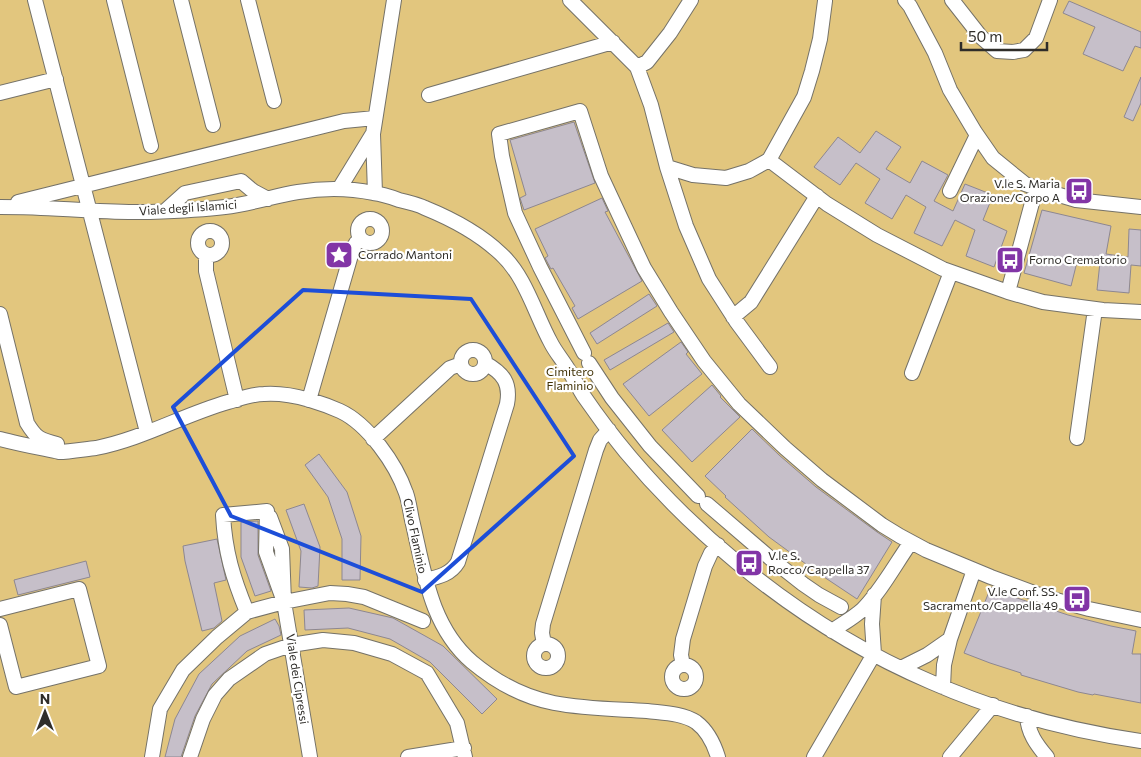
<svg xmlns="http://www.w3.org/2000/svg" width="1141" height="757" font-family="Commissioner,sans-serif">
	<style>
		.green { fill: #e2c67e }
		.building { fill: #c6bfc9; stroke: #8d8791 }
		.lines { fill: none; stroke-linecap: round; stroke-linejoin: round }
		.minor-casing { stroke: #757268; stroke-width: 16 }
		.minor { stroke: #fff; stroke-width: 14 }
		.marked { fill: none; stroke: #1d4ed8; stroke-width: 4; stroke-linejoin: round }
		.labels { text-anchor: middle; stroke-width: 4.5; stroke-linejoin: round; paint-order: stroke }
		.poi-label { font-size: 12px; fill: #2f2d29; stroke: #fff; text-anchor: start }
		.street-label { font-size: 12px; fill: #2f2d29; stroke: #fff }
		.park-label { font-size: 12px; fill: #413206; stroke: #fff }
	</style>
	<rect width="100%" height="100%" fill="#ece8dd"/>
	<path class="green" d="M0,0H1141V757H0Z"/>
	<path class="building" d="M1069,1L1141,32V48L1135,46L1123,71L1083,54L1095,27L1063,13Z
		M1141,77V103L1133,121L1124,117Z
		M574,122L595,183L524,210L520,198L526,195L510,140Z
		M876,131L901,147L886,169L910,183L922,161L948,175L934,201L953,211L965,184L993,195L983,220L1007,231L994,267L966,256L975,230L955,220L942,246L914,233L926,207L906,195L892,219L865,203L880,179L856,163L840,185L814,167L838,137L860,153Z
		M602,198L608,211L605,212L642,281L578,319L572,308L575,306L553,268L551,269L545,258L548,256L535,229Z
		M1042,210L1111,226L1106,254L1128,257L1129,229L1141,230V266L1131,265L1129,293L1097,290L1100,262L1078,258L1071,286L1024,273Z
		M649,294L657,306L597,344L590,333Z
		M668,323L674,332L610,370L604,360Z
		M681,342L688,352L686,354L702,374L649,416L623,384Z
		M712,385L721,396L720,397L740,417L692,462L662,430Z
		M752,429L779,455L816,487L877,532L892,542L857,599L821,575L769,537L725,497L726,496L705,476Z
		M319,454L347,492L361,536L360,580H342V539L328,497L305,465Z
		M304,504L320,547L318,586L312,588L299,587L301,551L286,510Z
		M258,521V555L271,591L255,596L241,557V522Z
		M217,539L226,580L214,583L222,621L214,628L202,631L185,561L183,546Z
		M86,561L90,577L18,595L14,580Z
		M991,587L1006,593L1005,594L1068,615L1111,626L1136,631L1132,654H1141V703L1094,694L1093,695L1078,692L1021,675V673L990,663L964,653Z
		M349,608L393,618L443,646L497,699L482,714L430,662L390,639L348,628L305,630L304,610Z
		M275,619L279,626L281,635L247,651L212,684L195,716L181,757H165L175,719L199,674L240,636Z"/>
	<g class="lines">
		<defs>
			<path id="minor" d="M35,0L147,432
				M114,0L151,146
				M181,0L213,125
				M248,0L274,101
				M570,0L637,67L651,105L667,167L686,226L709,279L736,321L770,367
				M905,0L910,6L935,53L950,90L975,132L993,158L1025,184L1036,188L1076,200L1141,207
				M952,0L981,37L997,51L1013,52L1024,50L1036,38L1050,0
				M825,1L820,39L812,71L804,97L769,160L827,204L877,235L943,269L1008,292L1043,302L1103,310L1141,312
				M637,67L647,62L670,33L691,0
				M0,93L56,79
				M429,95L613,42
				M667,167L693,175L726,178L749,171L769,160
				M339,189L372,135
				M950,191L977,135
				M375,193L373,134L394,0
				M18,202L344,121L375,118
				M0,207C14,207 27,207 41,208C77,209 114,213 150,212C175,211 200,210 225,207C250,204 274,196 298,192C323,188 349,188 373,193C382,194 391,197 399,200C408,202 417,204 425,208C452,219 480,234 501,254C526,277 535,314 551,343C555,351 561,358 566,366C572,375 577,385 583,395C666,517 795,624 931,682C997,711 1070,731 1141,741
				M165,211L185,193L241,181L253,191L268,199
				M358 231a12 12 0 1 1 24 0a12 12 0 1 1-24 0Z
				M198 243a12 12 0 1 1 24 0a12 12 0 1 1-24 0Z
				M206,255V271L237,400
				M1008,292L1036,188
				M0,314L27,423C36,438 40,440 57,444
				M733,317L751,302L817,196
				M461 362a12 12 0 1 1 24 0a12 12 0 1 1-24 0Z
				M584,353L540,267L515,213L502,156L499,134L580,111L601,176L644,268L671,312L704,361L739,404L785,448L822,480L882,525L900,536L926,550L991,577L1045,597L1089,609L1141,620
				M589,363L612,398L650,446L698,496
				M912,373L951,272
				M309,400L353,248L356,243L361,239
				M1077,438L1095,309
				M0,439C15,443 30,446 45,449C50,450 55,451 59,452C69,452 86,449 96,448C142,439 183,415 228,402C239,399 252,394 264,394C278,393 296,396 310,400C320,403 331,407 340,411C368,424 396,464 406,493C409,501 410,511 412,520C424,570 430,626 472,662C496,682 523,697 554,703C585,709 616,709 647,711C663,713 682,713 696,722C708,731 714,744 718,757
				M373,439L450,368L461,364
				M707,504L770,558L803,584L819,595L841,607
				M270,517L282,549L284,602L310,757
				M425,580C439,577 451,574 458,562L507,404C511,383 503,373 485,363
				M284,602L266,552L267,511L223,515C225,552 233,578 247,612L284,602L330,593L347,594L364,597L423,621
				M0,609L79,589L99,666L16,687L0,625
				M832,631C842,624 853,618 862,610C880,593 896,563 911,542
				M534 656a12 12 0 1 1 24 0a12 12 0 1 1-24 0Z
				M544,644L542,633L543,624L596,450L600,440L609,430
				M672 677a12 12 0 1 1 24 0a12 12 0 1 1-24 0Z
				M683,665L681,655L683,639L705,566L711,553L718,545
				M901,668L927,655L950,639
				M943,687L944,665L950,639L974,570
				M1027,716C1028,733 1036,744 1047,757
				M152,757L160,709L183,670L217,637L247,612
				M190,757L203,719L215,695L229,679L265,654L291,645L323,640L354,643L392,654L427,673L457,723L465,757
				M408,757L464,748
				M814,757L874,654L872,624L874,595
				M950,757L993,705"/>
		</defs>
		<use href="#minor" class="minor-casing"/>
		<use href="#minor" class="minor"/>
	</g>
	<path class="marked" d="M303,290L471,299L574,456L422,592L231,516L173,407Z"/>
	<defs>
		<symbol id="bus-square" viewBox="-11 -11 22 22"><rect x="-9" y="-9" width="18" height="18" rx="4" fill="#8235a6" stroke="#fff"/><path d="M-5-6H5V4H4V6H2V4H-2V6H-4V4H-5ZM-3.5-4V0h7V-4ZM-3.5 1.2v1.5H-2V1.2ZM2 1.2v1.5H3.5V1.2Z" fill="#fff"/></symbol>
		<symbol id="sight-square" viewBox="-11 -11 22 22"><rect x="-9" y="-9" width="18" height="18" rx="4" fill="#8235a6" stroke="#fff"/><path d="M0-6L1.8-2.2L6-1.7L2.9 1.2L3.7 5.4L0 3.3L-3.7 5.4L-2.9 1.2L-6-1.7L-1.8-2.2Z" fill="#fff"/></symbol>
	</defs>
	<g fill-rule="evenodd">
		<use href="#bus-square" x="1063" y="175" width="32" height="32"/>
		<use href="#sight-square" x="323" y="239" width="32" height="32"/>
		<use href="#bus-square" x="994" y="244" width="32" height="32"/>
		<use href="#bus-square" x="733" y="547" width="32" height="32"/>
		<use href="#bus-square" x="1061" y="583" width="32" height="32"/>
	</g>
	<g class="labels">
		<g class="poi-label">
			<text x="1060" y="188" text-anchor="end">V.le S. Maria<tspan x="1060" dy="14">Orazione/Corpo A</tspan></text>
			<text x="358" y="259">Corrado Mantoni</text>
			<text x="1029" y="264">Forno Crematorio</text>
			<text x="768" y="560">V.le S.<tspan x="768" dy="14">Rocco/Cappella 37</tspan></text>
			<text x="1058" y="596" text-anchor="end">V.le Conf. SS.<tspan x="1058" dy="14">Sacramento/Cappella 49</tspan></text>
		</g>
		<g class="street-label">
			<text transform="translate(188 208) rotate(-4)" y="4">Viale degli Islamici</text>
			<text transform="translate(415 536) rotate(78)" y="4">Clivo Flaminio</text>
			<text transform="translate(297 679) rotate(81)" y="4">Viale dei Cipressi</text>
		</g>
		<g class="park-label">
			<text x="570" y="376">Cimitero<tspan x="570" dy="14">Flaminio</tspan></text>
		</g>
	</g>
	<g transform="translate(45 712)" stroke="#ffffff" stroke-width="4" paint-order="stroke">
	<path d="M0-4L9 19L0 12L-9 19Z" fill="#2f2d29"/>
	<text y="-8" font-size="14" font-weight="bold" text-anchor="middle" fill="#2f2d29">N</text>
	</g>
	<path d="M961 42v8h86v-8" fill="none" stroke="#2f2d29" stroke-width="2.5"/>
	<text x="968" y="42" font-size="15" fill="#2f2d29" stroke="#ffffff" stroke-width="4" paint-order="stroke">50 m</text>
</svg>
